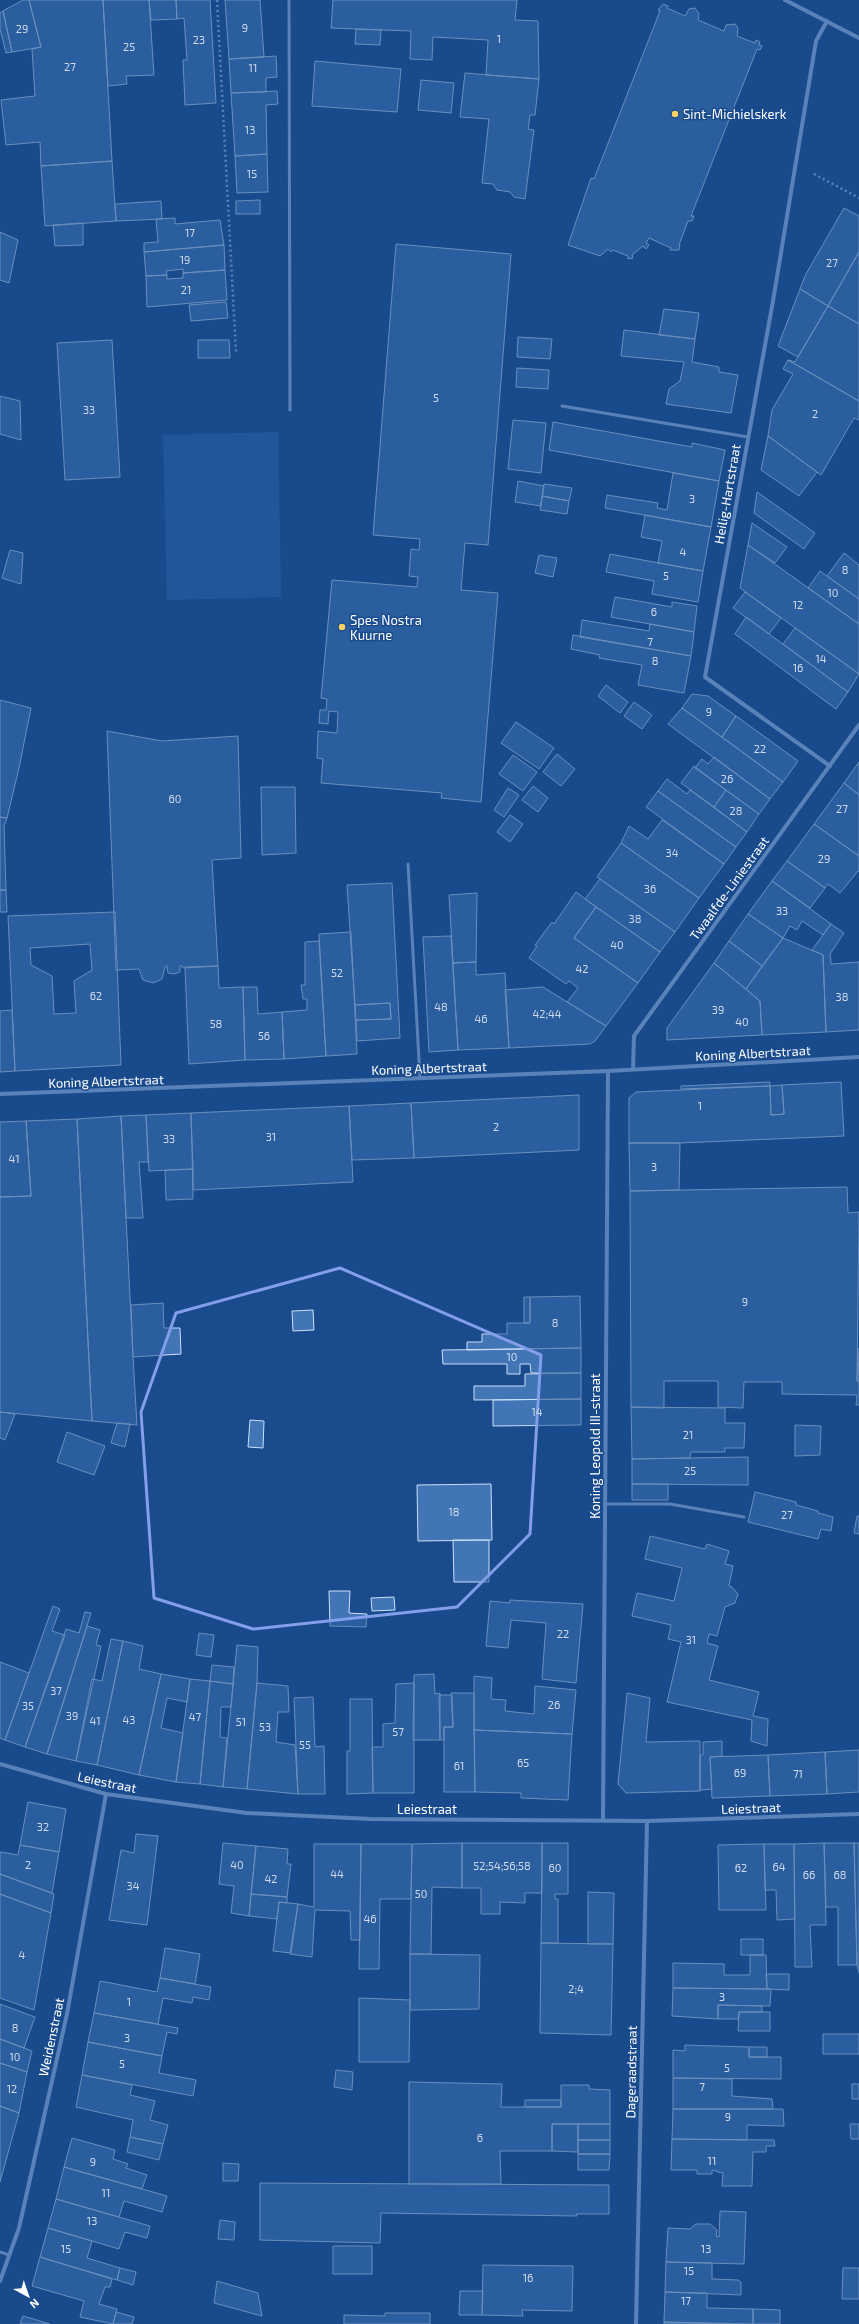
<svg xmlns="http://www.w3.org/2000/svg" width="859" height="2324" font-family="'Exo 2',sans-serif">
	<style>
		.green { fill: #2b65ac }
		.building { fill: #4175b6; stroke: #cbe0fa; fill-rule: evenodd }
		.lines { fill: none; stroke-linecap: round; stroke-linejoin: round }
		.path { stroke: #a5c6ee; stroke-width: 2.5; stroke-dasharray: 2 3; stroke-linecap: butt }
		.lane { stroke: #a5c6ee; stroke-width: 3 }
		.street { stroke: #a5c6ee; stroke-width: 4 }
		.marked { fill: none; stroke: #839eea; stroke-width: 3; stroke-linejoin: round }
		.poi-dot { fill: #ffd262; stroke: #194b8d; stroke-width: 1.5 }
		.labels { text-anchor: middle; stroke-width: 3; stroke-linejoin: round; paint-order: stroke }
		.number-label { font-size: 11px; fill: #d0dced }
		.poi-label { font-size: 13px; fill: #fff; stroke: #194b8d; text-anchor: start }
		.street-label { font-size: 13px; fill: #fff; stroke: #194b8d }
	</style>
	<rect width="100%" height="100%" fill="#194b8d"/>
	<path class="green" d="M278,432L281,597L167,600L163,435Z"/>
	<path class="building" d="M23,0H29L41,47L12,52L3,11Z
		M29,0H103L112,161L41,166L40,142L6,145L1,100L35,96L32,49L41,47Z
		M103,0H149L154,75L126,76L127,84L108,86Z
		M149,0H176L177,19L151,20Z
		M176,0H210L216,103L185,105L183,60H187L184,18L177,19Z
		M225,0H260L264,57L229,59Z
		M333,0H517L515,20L538,21L539,79L486,75L488,40L433,37L432,60L410,59L411,31L331,28Z
		M663,4L668,6L667,8L685,16L689,9L695,8L699,14L698,20L724,31L726,25L735,24L738,28L737,36L755,43L756,40L760,42L759,45L762,46L760,50L757,49L691,216H694L692,221H688L679,245H680L679,250H670L671,248L649,238L646,243L649,245L646,249L643,246L632,255L633,258L628,259V256L613,250L611,252L608,249L600,256L568,245L591,178L594,179L660,11L658,10Z
		M3,11L12,52L6,53L0,29V13Z
		M356,29L381,30L380,45L355,44Z
		M276,56L277,77L266,78V92L231,93L229,59Z
		M315,61L401,69L397,112L312,106Z
		M465,73L539,79L535,115H530L528,129L534,130L525,199L514,197L510,192L497,190L493,184L482,183L489,119L460,117Z
		M421,80L454,83L451,113L418,110Z
		M277,91L278,104L266,105L267,154L235,156L231,93Z
		M267,154L268,192L237,193L235,156Z
		M112,161L116,221L45,226L41,166Z
		M260,200V214H236V201Z
		M161,201L162,219L116,221L115,204Z
		M844,208L859,216V252L828,306L800,289L806,274Z
		M175,218V224L220,220L224,245L144,252V243L158,242L156,219Z
		M83,223V245L55,246L53,225Z
		M0,232L18,240L9,283L0,280Z
		M396,244L511,254L488,545L465,543L461,590L498,593L481,802L441,798L442,793L321,783L323,759L317,758L318,731L337,733L338,712L329,711L328,724L319,723L320,710H326L327,699L321,698L332,580L417,587L418,577L409,576L411,549L419,550L420,539L373,535Z
		M224,245L225,270L183,273V269L166,271L167,275L146,276L144,252Z
		M859,252V324L828,306Z
		M225,270L227,300L147,307L146,276L167,275V279L183,278V273Z
		M800,289L828,306L798,357L778,346Z
		M226,302L228,318L191,321L189,305Z
		M828,306L859,324V401L788,360L795,362Z
		M664,309L699,313L695,339L659,335Z
		M624,330L695,339L692,362L719,367V372L738,375L731,413L666,404L669,389L680,381L684,362L621,356Z
		M518,337L552,339L550,359L517,357Z
		M112,340L120,477L65,480L57,343Z
		M198,340H229L230,358H198Z
		M788,360L859,401V420L854,418L821,475L768,436L772,410L793,374L783,369Z
		M517,368L549,370L548,389L516,387Z
		M0,396L20,401L21,440L0,434Z
		M513,420L546,423L541,473L508,469Z
		M553,422L692,447V443L725,450L719,481L549,450Z
		M768,436L817,472L799,496L761,470Z
		M673,473L719,481L711,527L605,508L607,495L658,503L657,508L667,510Z
		M518,481L544,486L541,506L515,502Z
		M544,484L572,488L569,501L542,496Z
		M757,492L815,533L804,549L754,513Z
		M542,496L569,501L567,514L540,510Z
		M645,515L711,527L703,571L658,563L662,541L641,537Z
		M752,523L787,547L775,563L748,545Z
		M748,545L859,624V674L740,588Z
		M10,550L23,553L21,584L2,578Z
		M844,553L859,565V599L827,576Z
		M610,554L703,571L698,602L652,594L654,581L606,572Z
		M539,555L557,558L553,577L535,573Z
		M820,571L859,599V624L808,588Z
		M745,592L781,618L769,634L733,608Z
		M615,597L672,607V602L697,606L694,632L611,617Z
		M746,617L848,692L836,709L735,634Z
		M582,620L649,631L650,624L694,632L691,656L580,637Z
		M795,628L859,674L848,692L783,644Z
		M573,635L691,656L684,693L638,685L642,665L599,658L600,655L571,649Z
		M606,685L628,702L620,713L598,696Z
		M692,694L708,696L736,716L722,737L682,708Z
		M0,700L31,708L19,768L7,818L0,817Z
		M634,702L652,715L642,729L624,716Z
		M682,708L783,782L770,799L668,724Z
		M736,716L798,761L783,782L722,737Z
		M516,722L554,748L539,769L501,743Z
		M107,731L162,741L238,736L241,858L212,860L218,966L183,968L182,966H180V972L174,974L168,973L167,966L165,967L162,979L153,983L143,980L139,969L116,970Z
		M557,754L575,769L561,786L543,772Z
		M513,755L537,772L523,791L499,774Z
		M714,757L770,799L759,814L695,768L702,759L708,764Z
		M859,762V795L844,783Z
		M694,766L726,790L714,807L681,783Z
		M667,779L687,794L690,790L747,832L736,847L658,791Z
		M844,783L859,795V856L814,824Z
		M533,786L548,798L538,812L522,800Z
		M261,787H295L296,853L262,855Z
		M508,788L519,795L504,817L494,810Z
		M726,790L759,814L747,832L714,807Z
		M658,791L736,847L724,864L646,807Z
		M510,815L523,824L510,842L497,832Z
		M0,817L7,818L4,826L6,890H0Z
		M662,820L724,864L699,898L621,843L629,826L648,839Z
		M814,824L859,856V872L858,871L840,893L828,884L825,888L787,861Z
		M621,843L699,898L675,932L597,877Z
		M787,861L825,888L810,908L772,881Z
		M600,879L675,932L660,952L585,899Z
		M772,881L831,924L823,935L802,921L797,930L790,926L783,938L748,914Z
		M392,883L400,1038L357,1041L356,1020L391,1019L390,1003L355,1005L347,885Z
		M0,890H6L7,912H0Z
		M576,892L596,907L574,938L638,983L606,1026L567,1002L578,988L569,981L566,984L529,958L537,946L535,945L552,922L554,924Z
		M477,893L476,962L453,963L449,895Z
		M596,907L660,952L638,983L574,938Z
		M115,912L121,1065L15,1071L8,916ZM90,944L92,970L74,981L76,1013L54,1014L52,976L31,965L30,948Z
		M748,914L783,938L762,966L729,941Z
		M831,924L844,933L830,954L831,964L859,962V1030L826,1032L823,955L812,950Z
		M351,932L357,1054L326,1056L319,934Z
		M451,936L458,1050L429,1052L423,937Z
		M783,938L823,955L826,1032L762,1035L760,1001L746,989Z
		M319,941L326,1056L284,1059L282,1012L307,1010V999H303L301,985H305V942Z
		M729,941L762,966L746,989L714,963Z
		M476,962V975L505,973L509,1048L458,1050L453,963Z
		M714,963L760,1001L762,1035L667,1040V1028Z
		M218,966L219,988L243,987L245,1060L189,1064L185,967Z
		M243,987H257L258,1014L282,1012L284,1059L245,1060Z
		M543,987L606,1026L595,1041L590,1044L509,1048L505,990Z
		M390,1003L391,1019L356,1020L355,1005Z
		M12,1010L15,1071L0,1072V1011Z
		M770,1082V1086L681,1089V1086Z
		M841,1082L844,1136L680,1143H629V1098L636,1092L770,1086L771,1115L784,1114L782,1085Z
		M770,1086L782,1085L784,1114L771,1115Z
		M579,1095V1150L414,1158L411,1103Z
		M411,1103L414,1158L352,1160L349,1106Z
		M349,1106L353,1182L193,1190L191,1113Z
		M191,1113L193,1169L149,1171L146,1115Z
		M146,1115L148,1162H139L143,1218H126L121,1116Z
		M121,1116L133,1357L137,1425L92,1421L77,1119Z
		M77,1119L92,1421L0,1412V1197L31,1196L26,1121Z
		M26,1121L31,1196L0,1197V1122Z
		M629,1143H680L679,1190L630,1191Z
		M193,1169V1199L166,1200L165,1170Z
		M847,1187L848,1213L859,1212L857,1381H859V1405H856L857,1395L782,1394V1382H744L743,1408L718,1407V1381H664V1408L631,1407L630,1191Z
		M580,1296L581,1348L467,1350V1342H482V1334H507V1323H530V1297Z
		M524,1297H530V1323H524Z
		M163,1303L164,1328H180L181,1354L133,1357L131,1305Z
		M313,1310L314,1330L293,1331L292,1311Z
		M581,1348V1373H531L530,1364H520V1374H507V1364H443L442,1350Z
		M858,1348L859,1381H857Z
		M581,1373V1399L474,1400V1386H525V1374Z
		M581,1399V1425L493,1426V1400Z
		M631,1407L725,1408V1423H745L744,1448H725V1452H691L690,1458L632,1459Z
		M0,1412L15,1414L5,1440L0,1438Z
		M250,1420L264,1421L263,1448L248,1447Z
		M117,1423L130,1424L125,1447L111,1443Z
		M795,1425L821,1426L820,1455L795,1456Z
		M67,1432L105,1446L94,1475L57,1462Z
		M748,1457V1485L632,1484V1459Z
		M491,1484L492,1540L418,1541L417,1485Z
		M632,1484H668V1500H632Z
		M755,1492L796,1502V1505L818,1511V1513L833,1517L831,1531L821,1529L818,1539L748,1522Z
		M857,1516H859V1534L854,1533Z
		M650,1536L705,1549L707,1544L729,1551L725,1564L733,1566L729,1586L732,1587L738,1594L735,1603L725,1607L717,1636L709,1634L707,1643L718,1646L709,1680L759,1692L753,1716L768,1719L767,1746L751,1741L752,1720L667,1702L681,1642L668,1639L671,1625L632,1616L637,1593L674,1601L682,1568L645,1559Z
		M453,1540H489V1582H454Z
		M329,1591H350L349,1613L367,1614L366,1627L330,1626Z
		M394,1597L395,1610L372,1611L371,1598Z
		M510,1600L583,1604L576,1683L542,1679L546,1623L511,1620L508,1648L486,1646L490,1601L510,1603Z
		M53,1606L60,1609L52,1631L65,1635L25,1747L5,1740Z
		M85,1612L91,1613L47,1754L25,1747L66,1629L79,1633Z
		M87,1626L100,1630L96,1645L101,1646L76,1761L47,1754Z
		M199,1633L214,1635L211,1657L196,1655Z
		M111,1639L123,1641L97,1765L76,1761L92,1679L102,1681Z
		M123,1641L143,1646L139,1669L161,1674L139,1775L97,1765Z
		M237,1645L258,1647L257,1683L247,1789L223,1787Z
		M0,1662L29,1673L5,1740L0,1738Z
		M212,1665L234,1667L233,1684L210,1681Z
		M161,1674L190,1679L187,1702L167,1698L161,1728L183,1733L176,1782L139,1775Z
		M434,1674L435,1694L440,1693V1740H413L414,1675Z
		M474,1676L492,1678L491,1699L506,1700L505,1711L534,1714L535,1686L576,1690L572,1734L474,1730Z
		M190,1679L210,1681L200,1784L176,1782Z
		M210,1681L233,1684L231,1707H221L220,1737L227,1738L223,1787L200,1784Z
		M257,1683L288,1686L289,1712H278L276,1742L295,1745L298,1794L247,1789Z
		M414,1683V1793H373L372,1747H383V1724L395,1723L396,1684Z
		M451,1693H474L475,1792H444V1727H453Z
		M627,1693L650,1698L646,1742L700,1741V1791L626,1793L618,1784Z
		M439,1695H452L453,1727H444V1740H440Z
		M313,1697L315,1747L324,1746L325,1794H298L294,1698Z
		M350,1699H372L373,1793L347,1794V1751H350Z
		M474,1730L572,1734L568,1800L521,1798V1793L475,1792Z
		M722,1741V1756L710,1757L712,1789L700,1790V1755H703V1742Z
		M859,1750V1792L827,1794L825,1752Z
		M825,1752L827,1794L770,1796L768,1755Z
		M768,1755L770,1796L712,1798L710,1757Z
		M28,1802L66,1809L59,1852L20,1845Z
		M136,1834L158,1836L147,1925L109,1920L121,1850L134,1853Z
		M223,1843L256,1846L249,1916L231,1913L234,1886L219,1884Z
		M462,1843V1888L432,1887L431,1954H410L412,1844Z
		M462,1843H542V1893H525V1903L500,1902V1914H481V1888H462Z
		M542,1843H568V1894H555V1899H558V1943H541Z
		M824,1843L826,1925H810L812,1967H795L794,1844Z
		M824,1843H854L857,1965H838V1907H826Z
		M854,1843H859V1973L857,1965Z
		M314,1844H361L360,1940H351L350,1911L315,1910L312,1957L290,1954L298,1904L314,1907Z
		M361,1844H412L411,1899H380L379,1969H359Z
		M764,1844H794L795,1919L777,1920L776,1890H765Z
		M764,1844L766,1910H719L718,1845Z
		M20,1845L59,1852L52,1893L0,1874V1852L18,1855Z
		M256,1846L288,1849L287,1864H291L287,1897L251,1894Z
		M0,1874L54,1894L51,1913L0,1894Z
		M588,1892L614,1893L613,1944H588Z
		M0,1894L51,1913L34,2010L0,1998Z
		M251,1894L287,1897V1903L279,1902L277,1919L249,1916Z
		M279,1902L298,1904L291,1953L273,1951Z
		M741,1939H763V1955H741Z
		M541,1943L613,1944L611,2035L540,2033Z
		M165,1948L200,1954L195,1984L160,1978Z
		M410,1954L480,1955L479,2009L410,2010Z
		M750,1955H766L767,1989L673,1988V1963L724,1964V1975H750Z
		M766,1974H789V1990L767,1989Z
		M160,1978L211,1987L209,2000L193,1997L192,2003L163,1998L158,2024L94,2013L100,1981L157,1992Z
		M673,1988L771,1989L770,2006L718,2005V2019L672,2016Z
		M359,1998L410,2000L409,2062H359Z
		M0,2004L35,2017L24,2048L0,2039Z
		M718,2005L762,2006V2012H739L738,2019H718Z
		M739,2012H770V2031H738Z
		M94,2013L178,2028L177,2034L167,2032L162,2056L88,2042Z
		M823,2034H859V2054H823Z
		M0,2039L32,2051L27,2072L0,2063Z
		M88,2042L162,2056L159,2073L196,2080L193,2096L82,2075Z
		M685,2045L749,2047V2057H781V2079L673,2078V2050L685,2051Z
		M749,2047H767V2057H749Z
		M0,2063L27,2072L19,2113L0,2106Z
		M336,2070L353,2072L352,2090L334,2087Z
		M82,2075L132,2085L130,2095L155,2101L150,2120L168,2125L163,2144L130,2137L133,2120L76,2107Z
		M673,2078L732,2079V2096L772,2099L773,2109H673Z
		M409,2082L502,2084L501,2107H561V2085H589V2089L610,2090V2124H552V2151H500L501,2184H409Z
		M852,2084H859V2099H852Z
		M525,2100H561V2107H525Z
		M0,2106L19,2113L0,2182Z
		M673,2109H783L784,2126L747,2125V2140L672,2139Z
		M552,2124H578V2152L552,2151Z
		M578,2124H610V2140H578Z
		M850,2124H859V2139H851Z
		M130,2137L163,2144L159,2160L127,2152Z
		M72,2138L115,2150L113,2159L128,2164L126,2168L147,2175L142,2189L64,2167Z
		M672,2139L774,2140L775,2146H766V2152H753L752,2186H722L723,2173L717,2172V2171L712,2170V2174H697V2170H671Z
		M578,2140H610V2154H578Z
		M578,2154H610L609,2170H578Z
		M223,2163L239,2164L238,2181H223Z
		M64,2167L167,2196L162,2212L124,2201L119,2217L56,2199Z
		M260,2183L609,2185V2214H576L577,2216L381,2213L380,2243L260,2240Z
		M56,2199L150,2226L147,2238L125,2232L119,2249L48,2228Z
		M720,2211L746,2212L744,2264L666,2262L668,2228L690,2229L696,2224H710L717,2230L716,2236L719,2237Z
		M220,2220L235,2222L234,2240L218,2239Z
		M48,2228L92,2241L87,2258L120,2268L117,2280L40,2257Z
		M333,2246H372V2274H333Z
		M40,2257L112,2279L110,2287H105L99,2304L117,2309L113,2324L80,2317L84,2301L32,2286Z
		M666,2262L712,2263V2279L738,2280L741,2282V2295L665,2292Z
		M483,2265L573,2266L572,2311L522,2310L523,2316L482,2315Z
		M120,2268L136,2272L133,2285L117,2280Z
		M843,2268H859V2299H842Z
		M217,2281L258,2293L262,2316L214,2303Z
		M460,2291H483L482,2315H459Z
		M665,2292L707,2293V2308L753,2309V2324L664,2322Z
		M753,2309L780,2310V2324H753Z
		M116,2312L134,2317L132,2324H113Z
		M385,2313H430V2324H344V2315L385,2316Z
		M23,2316L50,2324H20Z
		M664,2322L729,2324H664Z"/>
	<g class="lines">
		<path class="path" d="M217,0L236,352
			M814,174L859,198"/>
		<path class="lane" d="M289,0L290,410
			M562,406L748,437
			M408,864L420,1078
			M605,1504H670L744,1517
			M0,2252L9,2255"/>
		<path class="street" d="M785,0L859,38
			M827,21L816,41L773,301L705,677L830,766
			M633,1069L634,1036L859,725
			M0,1094L608,1071L859,1057
			M0,1764L106,1794L247,1813L370,1819L647,1821L859,1814
			M603,1820L608,1071
			M0,2281L19,2228L67,2014L106,1794
			M636,2324L647,1821"/>
	</g>
	<path d="M0 0H859V2324H0ZM340,1268L541,1355L530,1534L457,1607L253,1629L154,1598L141,1412L176,1313Z" fill="#194b8d" fill-opacity=".55" fill-rule="evenodd"/>
	<path class="marked" d="M340,1268L541,1355L530,1534L457,1607L253,1629L154,1598L141,1412L176,1313Z"/>
	<g class="poi-dot">
		<circle cx="675" cy="114" r="4"/>
		<circle cx="342" cy="627" r="4"/>
	</g>
	<g class="labels">
		<g class="number-label">
			<text x="245" y="32">9</text>
			<text x="22" y="33">29</text>
			<text x="499" y="43">1</text>
			<text x="199" y="44">23</text>
			<text x="129" y="51">25</text>
			<text x="70" y="71">27</text>
			<text x="253" y="72">11</text>
			<text x="250" y="134">13</text>
			<text x="252" y="178">15</text>
			<text x="190" y="237">17</text>
			<text x="185" y="264">19</text>
			<text x="832" y="267">27</text>
			<text x="186" y="294">21</text>
			<text x="436" y="402">5</text>
			<text x="89" y="414">33</text>
			<text x="815" y="418">2</text>
			<text x="692" y="503">3</text>
			<text x="683" y="556">4</text>
			<text x="845" y="574">8</text>
			<text x="666" y="580">5</text>
			<text x="833" y="597">10</text>
			<text x="798" y="609">12</text>
			<text x="654" y="616">6</text>
			<text x="650" y="646">7</text>
			<text x="821" y="663">14</text>
			<text x="655" y="665">8</text>
			<text x="798" y="672">16</text>
			<text x="709" y="716">9</text>
			<text x="760" y="753">22</text>
			<text x="727" y="783">26</text>
			<text x="175" y="803">60</text>
			<text x="842" y="813">27</text>
			<text x="736" y="815">28</text>
			<text x="672" y="857">34</text>
			<text x="824" y="863">29</text>
			<text x="650" y="893">36</text>
			<text x="782" y="915">33</text>
			<text x="635" y="923">38</text>
			<text x="617" y="949">40</text>
			<text x="582" y="973">42</text>
			<text x="337" y="977">52</text>
			<text x="96" y="1000">62</text>
			<text x="842" y="1001">38</text>
			<text x="441" y="1011">48</text>
			<text x="718" y="1014">39</text>
			<text x="547" y="1018">42;44</text>
			<text x="481" y="1023">46</text>
			<text x="742" y="1026">40</text>
			<text x="216" y="1028">58</text>
			<text x="264" y="1040">56</text>
			<text x="700" y="1110">1</text>
			<text x="496" y="1131">2</text>
			<text x="271" y="1141">31</text>
			<text x="169" y="1143">33</text>
			<text x="14" y="1163">41</text>
			<text x="654" y="1171">3</text>
			<text x="745" y="1306">9</text>
			<text x="555" y="1327">8</text>
			<text x="512" y="1361">10</text>
			<text x="537" y="1416">14</text>
			<text x="688" y="1439">21</text>
			<text x="690" y="1475">25</text>
			<text x="454" y="1516">18</text>
			<text x="787" y="1519">27</text>
			<text x="563" y="1638">22</text>
			<text x="691" y="1644">31</text>
			<text x="56" y="1695">37</text>
			<text x="554" y="1709">26</text>
			<text x="28" y="1710">35</text>
			<text x="72" y="1720">39</text>
			<text x="195" y="1721">47</text>
			<text x="129" y="1724">43</text>
			<text x="95" y="1725">41</text>
			<text x="241" y="1726">51</text>
			<text x="265" y="1731">53</text>
			<text x="398" y="1736">57</text>
			<text x="305" y="1749">55</text>
			<text x="523" y="1767">65</text>
			<text x="459" y="1770">61</text>
			<text x="740" y="1777">69</text>
			<text x="798" y="1778">71</text>
			<text x="43" y="1831">32</text>
			<text x="28" y="1869">2</text>
			<text x="237" y="1869">40</text>
			<text x="502" y="1870">52;54;56;58</text>
			<text x="779" y="1871">64</text>
			<text x="555" y="1872">60</text>
			<text x="741" y="1872">62</text>
			<text x="337" y="1878">44</text>
			<text x="809" y="1879">66</text>
			<text x="840" y="1879">68</text>
			<text x="271" y="1883">42</text>
			<text x="133" y="1890">34</text>
			<text x="421" y="1898">50</text>
			<text x="370" y="1923">46</text>
			<text x="22" y="1959">4</text>
			<text x="576" y="1993">2;4</text>
			<text x="722" y="2001">3</text>
			<text x="129" y="2006">1</text>
			<text x="15" y="2032">8</text>
			<text x="127" y="2042">3</text>
			<text x="15" y="2061">10</text>
			<text x="122" y="2068">5</text>
			<text x="727" y="2072">5</text>
			<text x="702" y="2091">7</text>
			<text x="12" y="2093">12</text>
			<text x="728" y="2121">9</text>
			<text x="480" y="2142">6</text>
			<text x="712" y="2165">11</text>
			<text x="93" y="2166">9</text>
			<text x="106" y="2197">11</text>
			<text x="92" y="2225">13</text>
			<text x="66" y="2253">15</text>
			<text x="706" y="2253">13</text>
			<text x="689" y="2275">15</text>
			<text x="528" y="2282">16</text>
			<text x="686" y="2305">17</text>
		</g>
		<g class="poi-label">
			<text x="683" y="119">Sint-Michielskerk</text>
			<text x="350" y="625">Spes Nostra<tspan x="350" dy="15">Kuurne</tspan></text>
		</g>
		<g class="street-label">
			<text transform="translate(727 494) rotate(-80)" y="5">Heilig-Hartstraat</text>
			<text transform="translate(729 888) rotate(-54)" y="5">Twaalfde-Liniestraat</text>
			<text transform="translate(753 1053) rotate(-3)" y="5">Koning Albertstraat</text>
			<text transform="translate(429 1068) rotate(-2)" y="5">Koning Albertstraat</text>
			<text transform="translate(106 1081) rotate(-2)" y="5">Koning Albertstraat</text>
			<text transform="translate(595 1446) rotate(-90)" y="5">Koning Leopold III-straat</text>
			<text transform="translate(107 1782) rotate(12)" y="5">Leiestraat</text>
			<text transform="translate(751 1808) rotate(-2)" y="5">Leiestraat</text>
			<text x="427" y="1814">Leiestraat</text>
			<text transform="translate(51 2037) rotate(-78)" y="5">Weidenstraat</text>
			<text transform="translate(631 2072) rotate(-89)" y="5">Dageraadstraat</text>
		</g>
	</g>
	<g transform="translate(28 2296) rotate(140)" stroke="#194b8d" stroke-width="3" paint-order="stroke">
	<path d="M0-3L7 15L0 10L-7 15Z" fill="#ffffff"/>
	<text y="-6" font-size="11" font-weight="bold" text-anchor="middle" fill="#ffffff">N</text>
	</g>
</svg>
